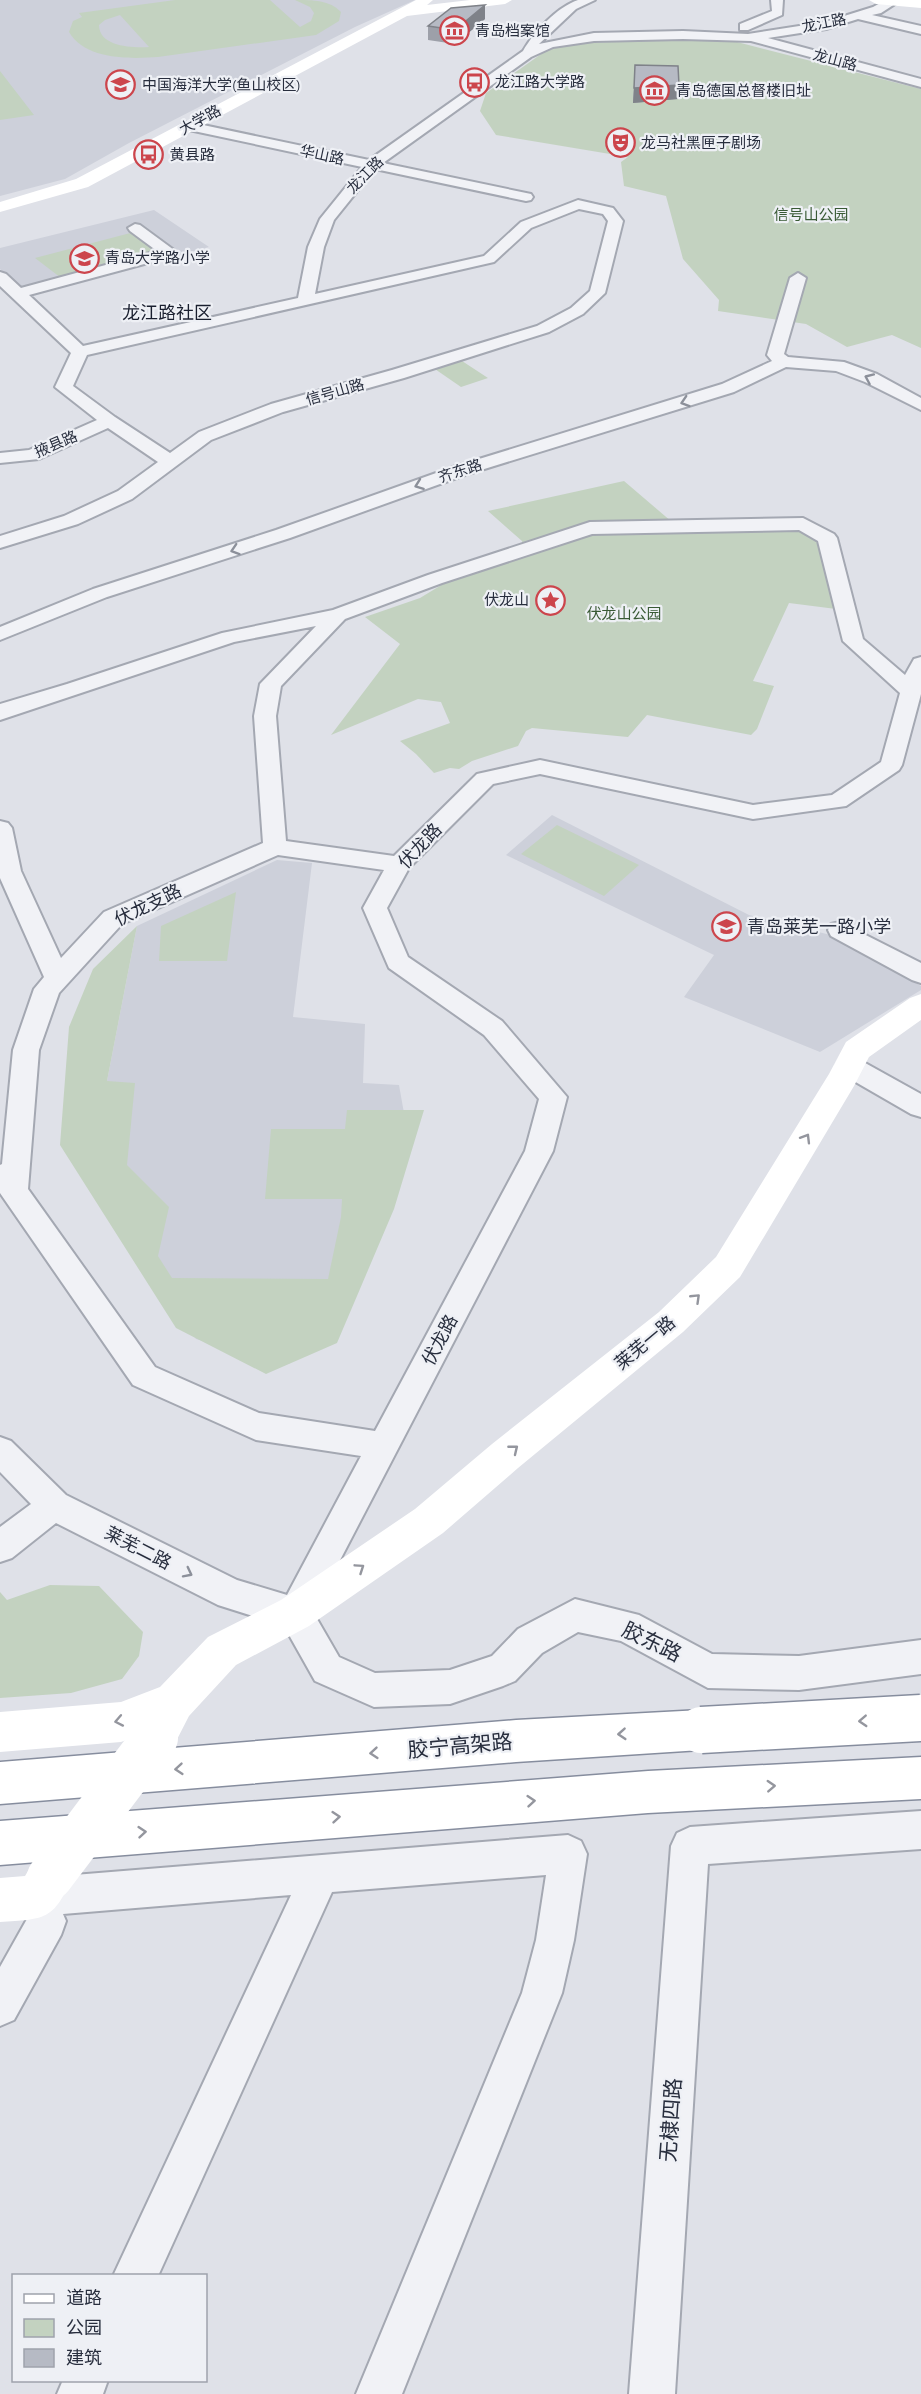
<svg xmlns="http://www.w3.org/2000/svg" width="921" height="2394" font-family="'Alegreya Sans','Noto Sans SC',sans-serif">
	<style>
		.built { fill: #cdd0da }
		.green { fill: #c3d2c0; fill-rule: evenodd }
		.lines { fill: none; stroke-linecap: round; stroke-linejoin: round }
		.street-casing { stroke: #a4a8b2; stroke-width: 4 }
		.highway-casing { stroke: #868d9e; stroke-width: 3 }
		.street { fill: #f1f2f6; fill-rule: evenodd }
		.secondary { fill: #fff; fill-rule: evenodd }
		.highway { fill: #fff; fill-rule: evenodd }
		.highway-bridge-casing { stroke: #868d9e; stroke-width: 49; stroke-linecap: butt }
		.secondary-bridge { stroke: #fff; stroke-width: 46 }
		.highway-bridge { stroke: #fff; stroke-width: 46 }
		.wall { fill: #9da0a9 }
		.shaded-wall { fill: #7f8289 }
		.building { fill: #b6bac4; stroke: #7f8289; stroke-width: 1.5 }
		.oneway { stroke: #8c909a }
		.oneway2 { stroke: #94969e }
		.labels { text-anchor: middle; stroke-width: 4.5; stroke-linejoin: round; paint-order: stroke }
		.far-street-label { font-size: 15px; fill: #282e3e; stroke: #eef0f5 }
		.far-poi-label { font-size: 15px; fill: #282e3e; stroke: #eef0f5; text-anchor: start }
		.far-park-label { font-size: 15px; fill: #395a35; stroke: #eef0f5 }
		.far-quarter-label { font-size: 18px; fill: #1a1f2f; stroke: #eef0f5 }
		.street-label { font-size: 18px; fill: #282e3e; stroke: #eef0f5 }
		.poi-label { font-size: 18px; fill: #282e3e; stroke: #eef0f5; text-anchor: start }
		.near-street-label { font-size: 21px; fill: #282e3e; stroke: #eef0f5 }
	</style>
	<rect width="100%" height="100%" fill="#dfe1e8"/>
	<path class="built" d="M0,0H415L355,27L129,143L65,179L0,196Z
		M154,210L209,247L27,296L0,269V248Z
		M552,815L749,915L843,938L921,986V990L820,1052L684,997L714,955L506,855Z
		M277,860L312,863L293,1017L365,1024L363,1083L399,1085L407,1130L289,1364L196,1339L154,1290L107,1081L137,926Z"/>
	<path class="green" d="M175,0H270L300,27L311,21L314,13L310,7L295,0C313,0 330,0 341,12L339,21L316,35L158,57C130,59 85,60 69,32L73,21L82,17L79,13ZM120,15L149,47C133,48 99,47 99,25L105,20Z
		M672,39L737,42L921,89V348L892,335L847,347L806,324L718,311L719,300L683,259L666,196L624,186L621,162L628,157L496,135L480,111L486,93L544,52L566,44Z
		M0,71L34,115L0,120Z
		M138,231L169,253L65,281L35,258Z
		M459,359L488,378L461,387L432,367Z
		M624,481L672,522L817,528L844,610L789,603L753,681L774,686L757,729L751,735L647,715L628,737L532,728L526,731L518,746L472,761L459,769L450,768L434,773L416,754L400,741L450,723L441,702L418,699L331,735L400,644L365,617L420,598L453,578L524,551L522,541L488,511Z
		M557,825L639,865L604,896L521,854Z
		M236,892L227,961H159L161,926Z
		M137,926L107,1081L135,1083L127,1165L169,1207L158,1256L172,1278L328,1279L341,1217L342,1199H265L271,1129H345L347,1110H424L394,1209L337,1343L266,1374L176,1328L60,1145L69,1027L93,969Z
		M50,1585L99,1586L143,1632L139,1656L122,1679L71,1693L0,1698V1592L7,1600Z"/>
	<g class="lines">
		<defs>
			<path id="street" d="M578,0H595L576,9L539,44L594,33L683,31L748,34L825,22L873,7L886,0H901L881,13L872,15L921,26V34L858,19L826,29L768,38L921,79V87L751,41L683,39L594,41L553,47L531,57L383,163L531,194L533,197L531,200L526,201L375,169L334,220L324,247L315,294L484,256L521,222L578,200L613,208L623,221L605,293L583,314L549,332L404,378L283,412L211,440L132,499L78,524L0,548V536L64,516L118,491L158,462L108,428L39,459L0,463V453L29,450L97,420L55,387L71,353L0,286V272L6,274L21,288L157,251L130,231L128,228L135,224L140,225L174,250L177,253L174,256L29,295L83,346L298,298L308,247L320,219L362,167L189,130L182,126L184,123L189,122L369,160L523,51C534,32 557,7 578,0ZM579,209L603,214L608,221L590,291L571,308L537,326L392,370L271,404L199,432L170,453L115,417L73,386L87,355L494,262L531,228Z
				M771,0H783L782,15L748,30H740V24L772,11Z
				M798,273L806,278L784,354L788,357L844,362L877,374L921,398V410L865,382L836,371L786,367L734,392L465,475L290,538L107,597L0,640V627L93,589L276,530L453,467L722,384L772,361L767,355L790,278Z
				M803,518L834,534L837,538L863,639L905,675L914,659L921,657V694L902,765L899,770L846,806L753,819L540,774L493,784L409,868L387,908L408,957L502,1021L567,1097L553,1151L313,1612L339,1657L375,1673L450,1670L492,1656L518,1629L575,1599L639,1615L712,1654L799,1656L921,1640V1674L799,1690L708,1688L621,1641L578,1632L542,1653L515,1681L503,1686L450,1704L374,1707L315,1681L284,1626L218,1605L56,1523L12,1558L0,1562V1527L31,1504L0,1472V1437L11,1441L66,1495L237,1580L287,1595L361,1456L256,1440L133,1385L0,1193V1165L2,1164L13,1050L34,989L44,977L0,878V821L8,823L12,828L21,871L61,958L104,912L263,843L254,716L260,684L316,626L234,642L0,720V704L67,684L222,633L333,610L428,575L590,522ZM799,530L818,541L843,641L900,693L881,762L832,795L753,805L540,760L477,774L394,856L286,841L276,716L281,686L345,619L442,583L592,534ZM278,855L384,870L363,908L389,968L484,1035L539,1099L525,1151L375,1431L259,1413L155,1367L28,1189L39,1050L59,993L122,924Z
				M840,922L921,963V983L912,980L831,936L828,930L831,924Z
				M849,1056L858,1059L921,1094V1117L911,1114L840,1073L836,1066L840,1059Z
				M921,1811V1849L708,1864L675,2394H629L671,1846L677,1833L690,1827Z
				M568,1835L581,1841L587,1854L574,1940L562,1993L402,2394H356L522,1993L536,1940L546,1875L332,1892L158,2276H113L291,1895L63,1914L66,1921L61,1935L14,2020L0,2026V1967L27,1919L18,1897L23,1883L37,1878Z
				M63,2380H108L103,2394H57Z"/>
			<path id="highway" d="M701,1710L716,1716L722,1730L716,1744L701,1750L516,1762L0,1804V1762L516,1720Z
				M921,1757V1799L648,1813L0,1865V1821L648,1771Z"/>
		</defs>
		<use href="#street" class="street-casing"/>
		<use href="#highway" class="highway-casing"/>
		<use href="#street" class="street"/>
		<path class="secondary" d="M416,0H433L427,5L470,0H512L505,4L407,16L88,187L0,212V202L76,179Z
			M869,0H921V8L876,4Z
			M921,994V1020L869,1057L854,1086L740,1277L683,1332L518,1468L443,1533L309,1626L236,1665L189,1716L170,1753L155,1759L140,1753L134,1737L121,1742L0,1752V1712L121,1702L160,1687L208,1637L281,1600L415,1509L492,1444L659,1312L716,1257L829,1074L846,1042L910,998Z
			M50,1855L66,1861L72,1877C54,1921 44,1919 0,1922V1878L25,1876L34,1861Z"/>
		<use href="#highway" class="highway"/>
		<defs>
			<path id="highway-bridge" d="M701,1730L921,1718"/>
		</defs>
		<use href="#highway-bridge" class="highway-bridge-casing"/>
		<path class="secondary-bridge" d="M50,1877L155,1738"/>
		<use href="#highway-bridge" class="highway-bridge"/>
	</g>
	<path class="wall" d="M485,19L455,44L428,40V26Z
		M635,65L678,99L633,103Z"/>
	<path class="shaded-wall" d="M485,5V19L455,44V30Z
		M679,85L678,99L633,103L634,88Z"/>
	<path class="building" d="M485,5L455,30L428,26L451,8Z
		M635,65L678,66L679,85L634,88Z"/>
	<defs><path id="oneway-chevron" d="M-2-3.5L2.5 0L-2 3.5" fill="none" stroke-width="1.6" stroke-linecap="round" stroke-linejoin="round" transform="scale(1.5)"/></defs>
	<g class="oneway">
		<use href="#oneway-chevron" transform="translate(869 378) rotate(-156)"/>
		<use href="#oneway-chevron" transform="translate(685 402) rotate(162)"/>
		<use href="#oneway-chevron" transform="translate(419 485) rotate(160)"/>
		<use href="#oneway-chevron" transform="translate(235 550) rotate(162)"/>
		<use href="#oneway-chevron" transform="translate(188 1573) rotate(27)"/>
	</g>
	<g class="oneway2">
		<use href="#oneway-chevron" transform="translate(806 1138) rotate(-59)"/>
		<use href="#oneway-chevron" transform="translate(696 1298) rotate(-44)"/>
		<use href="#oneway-chevron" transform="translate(514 1449) rotate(-39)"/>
		<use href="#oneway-chevron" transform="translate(360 1568) rotate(-34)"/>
		<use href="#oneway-chevron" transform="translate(119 1721) rotate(169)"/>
		<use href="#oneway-chevron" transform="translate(863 1721) rotate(177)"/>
		<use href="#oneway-chevron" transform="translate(622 1734) rotate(176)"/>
		<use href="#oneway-chevron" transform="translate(374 1753) rotate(175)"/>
		<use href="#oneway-chevron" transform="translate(179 1769) rotate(175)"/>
		<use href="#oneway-chevron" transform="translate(771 1786) rotate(-3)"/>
		<use href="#oneway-chevron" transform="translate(531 1801) rotate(-5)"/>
		<use href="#oneway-chevron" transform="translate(336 1817) rotate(-5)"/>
		<use href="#oneway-chevron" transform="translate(142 1832) rotate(-5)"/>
	</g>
	<defs>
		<symbol id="museum-ring" viewBox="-11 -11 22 22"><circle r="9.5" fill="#eef0f5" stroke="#cc454c" stroke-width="1.5"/><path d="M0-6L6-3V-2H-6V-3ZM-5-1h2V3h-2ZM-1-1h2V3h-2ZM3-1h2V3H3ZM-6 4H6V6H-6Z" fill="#cc454c"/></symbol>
		<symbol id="bus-ring" viewBox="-11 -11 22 22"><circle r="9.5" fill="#eef0f5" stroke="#cc454c" stroke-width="1.5"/><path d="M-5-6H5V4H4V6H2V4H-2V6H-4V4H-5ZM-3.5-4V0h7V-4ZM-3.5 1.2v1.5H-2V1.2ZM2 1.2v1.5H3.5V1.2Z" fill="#cc454c"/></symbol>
		<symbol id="university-ring" viewBox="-11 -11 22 22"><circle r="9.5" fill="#eef0f5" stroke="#cc454c" stroke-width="1.5"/><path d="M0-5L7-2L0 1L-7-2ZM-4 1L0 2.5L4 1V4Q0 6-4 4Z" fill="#cc454c"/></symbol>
		<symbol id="theatre-ring" viewBox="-11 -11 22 22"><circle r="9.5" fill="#eef0f5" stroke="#cc454c" stroke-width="1.5"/><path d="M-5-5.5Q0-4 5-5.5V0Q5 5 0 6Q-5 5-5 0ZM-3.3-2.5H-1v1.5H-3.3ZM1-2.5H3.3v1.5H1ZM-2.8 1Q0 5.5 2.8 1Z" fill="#cc454c"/></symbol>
		<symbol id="school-ring" viewBox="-11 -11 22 22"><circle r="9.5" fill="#eef0f5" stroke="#cc454c" stroke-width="1.5"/><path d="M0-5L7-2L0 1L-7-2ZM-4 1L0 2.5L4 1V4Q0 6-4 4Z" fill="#cc454c"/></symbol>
		<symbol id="sight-ring" viewBox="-11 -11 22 22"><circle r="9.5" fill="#eef0f5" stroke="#cc454c" stroke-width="1.5"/><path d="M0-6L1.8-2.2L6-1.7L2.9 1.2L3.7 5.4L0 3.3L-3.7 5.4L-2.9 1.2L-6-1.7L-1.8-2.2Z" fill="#cc454c"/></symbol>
	</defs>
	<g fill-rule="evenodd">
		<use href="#museum-ring" x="438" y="14" width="33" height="33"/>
		<use href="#bus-ring" x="458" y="66" width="33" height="33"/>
		<use href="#university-ring" x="104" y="68" width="33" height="33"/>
		<use href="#museum-ring" x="638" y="74" width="33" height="33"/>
		<use href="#theatre-ring" x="604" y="126" width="33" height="33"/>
		<use href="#bus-ring" x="132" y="138" width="33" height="33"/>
		<use href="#school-ring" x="68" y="242" width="33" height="33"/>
		<use href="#sight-ring" x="534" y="584" width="33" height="33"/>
		<use href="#school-ring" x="710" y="910" width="33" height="33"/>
	</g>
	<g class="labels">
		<g class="far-street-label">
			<text transform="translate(824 23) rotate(-11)" y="5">龙江路</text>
			<text transform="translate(835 60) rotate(15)" y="5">龙山路</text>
			<text transform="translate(200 120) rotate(-29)" y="5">大学路</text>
			<text transform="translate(322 155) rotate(12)" y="5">华山路</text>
			<text transform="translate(365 175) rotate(-45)" y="5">龙江路</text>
			<text transform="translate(335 392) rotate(-16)" y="5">信号山路</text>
			<text transform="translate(56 444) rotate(-23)" y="5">掖县路</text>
			<text transform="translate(460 471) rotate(-18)" y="5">齐东路</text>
		</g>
		<g class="far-poi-label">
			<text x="475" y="36">青岛档案馆</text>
			<text x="495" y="87">龙江路大学路</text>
			<text x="142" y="90">中国海洋大学(鱼山校区)</text>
			<text x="676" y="96">青岛德国总督楼旧址</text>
			<text x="641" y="148">龙马社黑匣子剧场</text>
			<text x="170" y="160">黄县路</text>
			<text x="105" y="263">青岛大学路小学</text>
			<text x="529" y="605" text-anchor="end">伏龙山</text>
		</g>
		<g class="far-park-label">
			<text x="811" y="220">信号山公园</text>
			<text x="624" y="619">伏龙山公园</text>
		</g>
		<g class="far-quarter-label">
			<text x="167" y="319">龙江路社区</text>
		</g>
		<g class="street-label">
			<text transform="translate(420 846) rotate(-47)" y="6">伏龙路</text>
			<text transform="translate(148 905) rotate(-26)" y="6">伏龙支路</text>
			<text transform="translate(440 1340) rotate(-62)" y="6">伏龙路</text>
			<text transform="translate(645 1343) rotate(-40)" y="6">莱芜一路</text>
			<text transform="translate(138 1548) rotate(27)" y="6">莱芜二路</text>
		</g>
		<g class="poi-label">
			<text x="747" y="933">青岛莱芜一路小学</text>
		</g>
		<g class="near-street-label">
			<text transform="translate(652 1642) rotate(26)" y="7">胶东路</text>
			<text transform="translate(460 1746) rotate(-5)" y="7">胶宁高架路</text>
			<text transform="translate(671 2120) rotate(-86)" y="7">无棣四路</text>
		</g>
	</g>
	<rect x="12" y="2274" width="195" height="108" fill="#eef0f5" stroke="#9fa2ac" stroke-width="1.5"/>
	<rect x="24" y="2294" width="30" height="9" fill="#ffffff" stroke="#9fa2ac" stroke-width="1.5"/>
	<text x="66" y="2304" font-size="18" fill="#282e3e">道路</text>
	<rect x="24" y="2319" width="30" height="18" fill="#c3d2c0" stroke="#9fa2ac" stroke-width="1.5"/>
	<text x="66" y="2334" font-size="18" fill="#282e3e">公园</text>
	<rect x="24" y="2349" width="30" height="18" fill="#b6bac4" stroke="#9fa2ac" stroke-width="1.5"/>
	<text x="66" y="2364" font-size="18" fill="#282e3e">建筑</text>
</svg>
